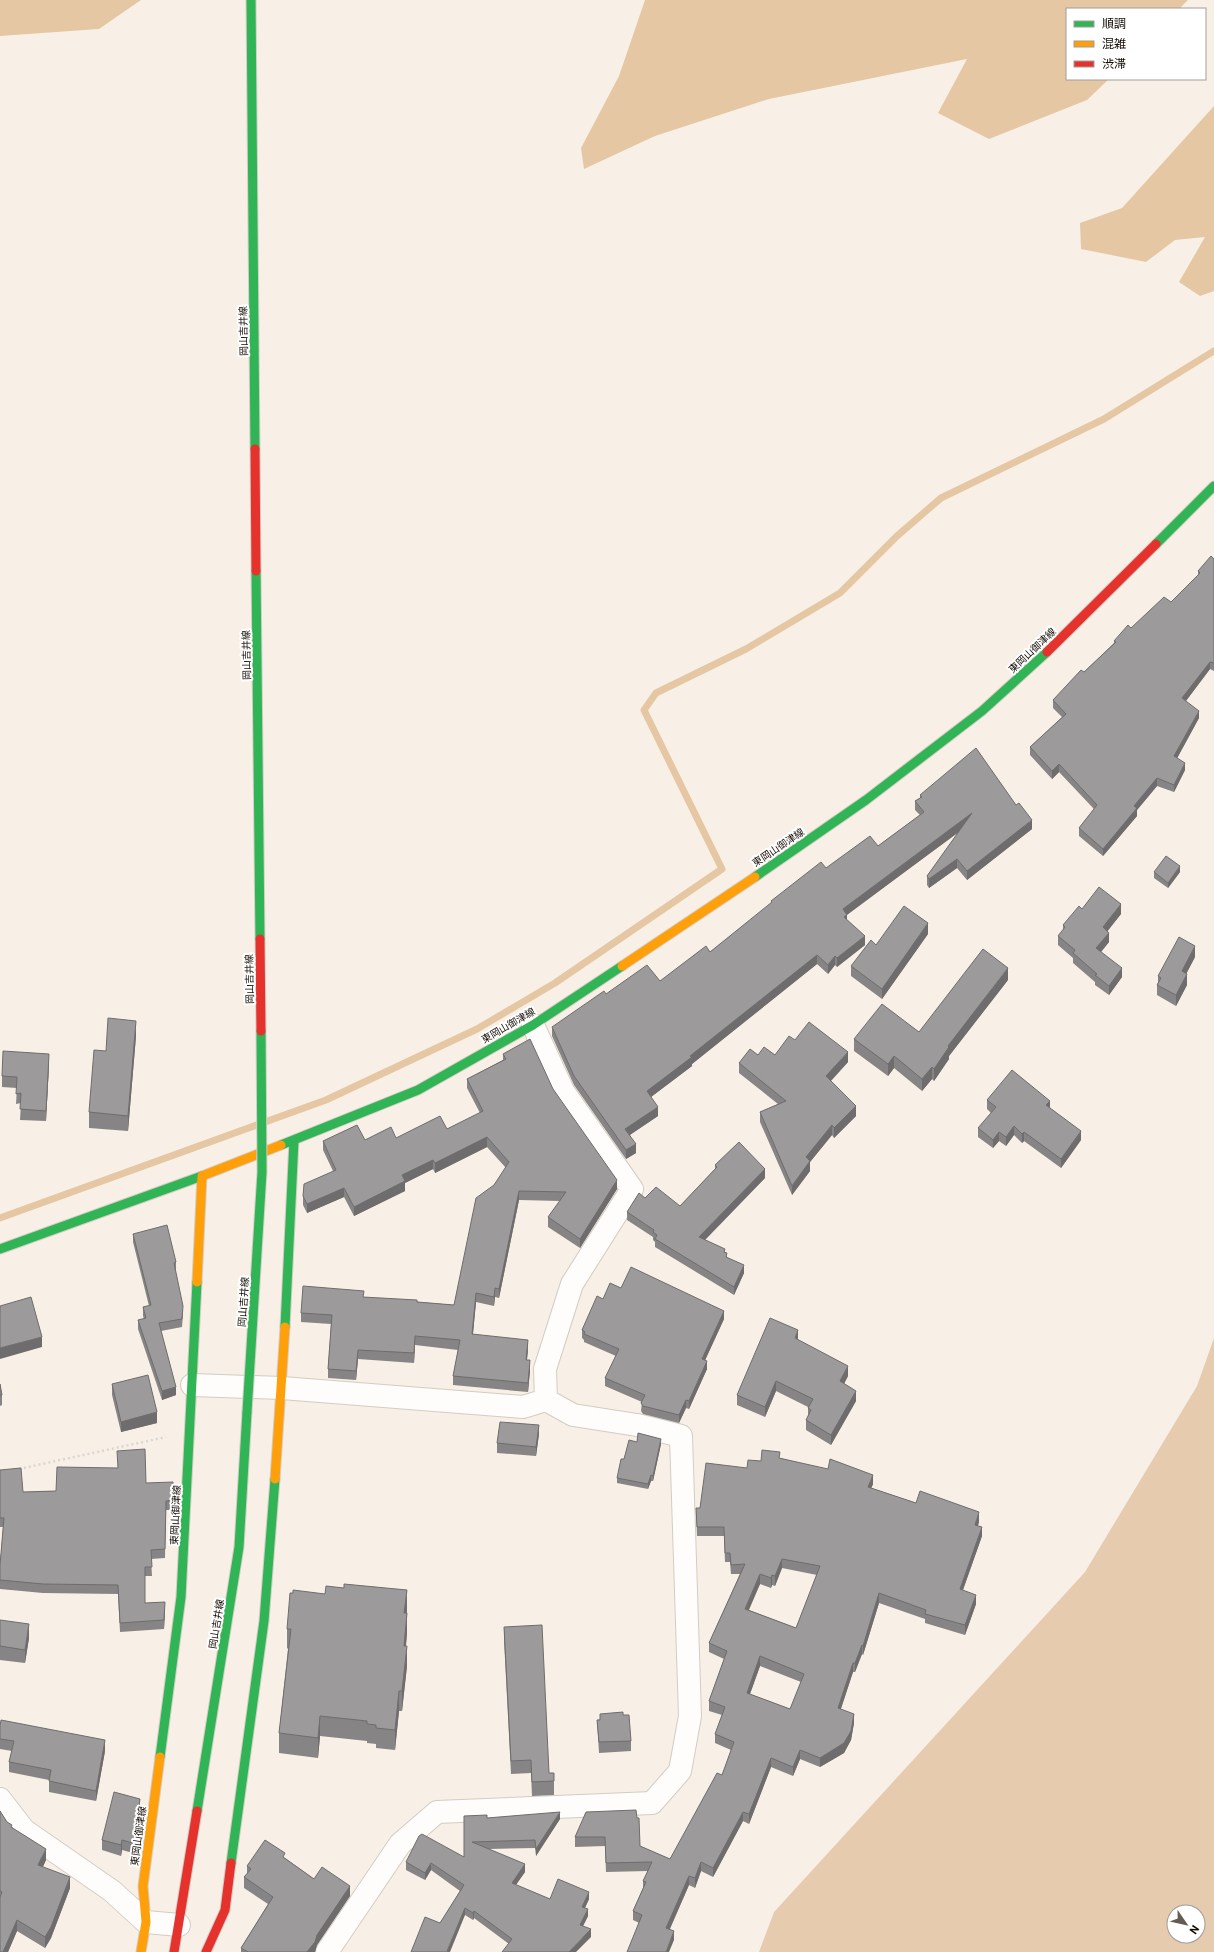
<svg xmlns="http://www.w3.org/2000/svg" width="1214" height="1952" font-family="Roboto,'Noto Sans JP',sans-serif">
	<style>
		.forest { fill: #e6cbaf; fill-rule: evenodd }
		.water { fill: #e6c7a4 }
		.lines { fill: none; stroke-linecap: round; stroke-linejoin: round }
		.stream { stroke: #e6c7a4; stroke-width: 7 }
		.street-casing { stroke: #d3ccc3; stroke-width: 24 }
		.fast-casing { stroke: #d3ccc3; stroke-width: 11 }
		.slow-casing { stroke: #d3ccc3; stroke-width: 11 }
		.jam-casing { stroke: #d3ccc3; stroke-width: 11 }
		.path { stroke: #d9d6d4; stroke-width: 2.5; stroke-dasharray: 2 3; stroke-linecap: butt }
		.street { stroke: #fefdfb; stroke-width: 22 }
		.fast { stroke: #30b455; stroke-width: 9 }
		.slow { stroke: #ff9f0a; stroke-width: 9 }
		.jam { stroke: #e5322d; stroke-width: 9 }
		.fast-bridge-casing { stroke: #d2cec9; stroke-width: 11; stroke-linecap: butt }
		.jam-bridge-casing { stroke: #d2cec9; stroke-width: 11; stroke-linecap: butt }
		.fast-bridge { stroke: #30b455; stroke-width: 9 }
		.jam-bridge { stroke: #e5322d; stroke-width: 9 }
		.wall { fill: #878485; fill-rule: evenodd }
		.shaded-wall { fill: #6e6c6c }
		.building { fill: #9d9a9b; stroke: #6e6c6c; fill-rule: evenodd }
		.labels { text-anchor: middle; stroke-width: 4; stroke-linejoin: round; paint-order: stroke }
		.street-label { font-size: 10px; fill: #140c05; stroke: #fff }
	</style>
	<rect width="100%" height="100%" fill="#f8f0e7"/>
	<path class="forest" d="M1214,1338V1952H759L774,1912L1085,1572L1197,1386ZM1174,1912H1198V1936H1174Z"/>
	<path class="water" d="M0,0H141L99,29L0,36Z
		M645,0H1188L1179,9H1067V79H1109L1087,100L989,139L938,113L967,59L769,99L655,136L584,169L581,148L619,76Z
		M1214,106V291L1200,296L1179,282L1205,237L1175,240L1146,262L1081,249L1080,223L1122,208Z"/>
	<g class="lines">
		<path class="stream" d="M0,1218L326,1100L477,1029L555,983L722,869L644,710L656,693L746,649L840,593L897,536L941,498L1104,419L1214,351"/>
		<defs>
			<path id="street" d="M533,1025L563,1091L632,1189L572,1284L545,1369L546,1400
				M192,1385L282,1388L523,1407L546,1400L573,1415L637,1425L681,1436L690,1716L680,1771L652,1803L437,1812L400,1844L327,1952
				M0,1799L24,1830L112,1891L146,1922L179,1925"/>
			<path id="fast" d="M1156,544L1214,486
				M755,877L866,800L982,711L1047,652
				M281,1145L418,1090L533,1025L622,966
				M0,1249L202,1176
				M285,1327L294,1140
				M160,1757L181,1597L197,1282
				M197,1811L239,1547L247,1412
				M231,1863L264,1621L275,1479"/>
			<path id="slow" d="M622,966L755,877
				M197,1282L202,1176L281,1145
				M275,1479L285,1327
				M141,1952L146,1922L143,1886L160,1757"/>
			<path id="jam" d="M1047,652L1156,544
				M174,1952L197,1811
				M206,1952L225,1910L231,1863"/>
		</defs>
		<use href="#street" class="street-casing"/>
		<use href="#fast" class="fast-casing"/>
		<use href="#slow" class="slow-casing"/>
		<use href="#jam" class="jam-casing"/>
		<path class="path" d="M19,1469L166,1437"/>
		<use href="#street" class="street"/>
		<use href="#fast" class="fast"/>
		<use href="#slow" class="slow"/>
		<use href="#jam" class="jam"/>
		<defs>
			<path id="fast-bridge" d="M251,0L255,449
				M256,571L260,939
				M247,1412L262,1172L261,1031"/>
			<path id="jam-bridge" d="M255,449L256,571
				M260,939L261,1031"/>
		</defs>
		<use href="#fast-bridge" class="fast-bridge-casing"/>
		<use href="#jam-bridge" class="jam-bridge-casing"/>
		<use href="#fast-bridge" class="fast-bridge"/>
		<use href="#jam-bridge" class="jam-bridge"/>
	</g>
	<path class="wall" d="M1214,559V671L1210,669L1186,701L1199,718L1177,758L1185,770L1174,792L1157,786L1137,810V816L1103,856L1079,836V828L1094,809L1059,772L1052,779L1030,755V747L1062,717L1053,708V700L1084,672L1114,643V641L1131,628L1171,602L1198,575V571Z
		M920,795L1032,829L967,880L957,868L929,888L927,885V876L959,832L847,914V921L865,945L837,967L835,965L828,974L817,964L692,1064V1066L651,1097L658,1116L630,1135L636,1153L626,1159L574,1085L552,1036V1027L606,994L660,981L710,952L771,904V901L826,868L878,846L920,815L915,810V801L920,798Z
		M1154,872H1180L1168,888L1154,878Z
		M1082,909L1121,914L1107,931L1109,942L1101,952L1122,977L1109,995L1095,985V982L1073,963V958L1058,945V936L1063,930V925Z
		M928,934L882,999L851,976V966Z
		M1195,957L1186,974L1187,985L1176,1006L1157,995V985L1158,983V976Z
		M1008,980L949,1056V1059L934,1081L932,1079L922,1091L894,1068L888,1076L854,1051V1039L919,1032Z
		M136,1036L128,1131L89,1128V1112Z
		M795,1040L848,1062L831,1081L856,1116L834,1138L832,1135L810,1162V1171L792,1195L760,1122V1112L778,1104L739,1073V1063L758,1055H775Z
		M503,1054L553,1089L617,1189L580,1248L548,1227V1217L560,1201L519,1200L499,1298L495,1297L494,1306L476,1302L473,1334L528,1349L527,1360L530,1370L528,1392L453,1385V1376L458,1350L415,1345L414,1363L358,1359L356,1380L328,1378V1369L331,1324L301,1322V1313L364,1297L454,1305L494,1185L506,1168L487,1147L435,1173L433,1169L405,1183V1191L354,1216L344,1197L307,1213L303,1205V1196L333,1171L323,1150V1141L365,1140L396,1138L447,1129L480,1113L467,1088V1079L503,1060Z
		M49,1065L46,1121L20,1120L21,1103L16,1104L17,1088L2,1087V1076Z
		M987,1100L1050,1108L1081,1140L1061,1168L1024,1141L1022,1143L1014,1135L1006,1146L999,1141L993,1148L978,1137V1128L991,1113L987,1109Z
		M715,1165L765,1178L705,1240L725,1252L727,1257L744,1273L734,1295L655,1247V1242L653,1240V1237L627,1220V1212L645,1198L680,1206L715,1169Z
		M133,1234L176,1262V1271H175L183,1314L182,1327L161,1331L176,1395L162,1400L138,1329V1320L144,1319L143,1316V1307L149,1306L133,1242Z
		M621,1288L724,1319L705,1360L707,1369L689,1409L686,1408L679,1423L643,1414L641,1411L642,1402L605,1386V1378L616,1356L584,1342V1340L582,1338V1330L603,1299Z
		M798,1340L848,1376L844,1384L856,1401L831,1445L806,1430V1420L808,1416V1407L776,1391L765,1417L737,1405V1395Z
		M0,1384L2,1395V1405L0,1406Z
		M112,1384L157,1423L121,1432L112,1395Z
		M539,1434L536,1456L497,1453V1443Z
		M637,1442L661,1444L653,1481H651L648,1489L617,1483V1478L624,1459Z
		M780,1458L873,1484L871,1488L916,1503L979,1522L978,1526L982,1536L963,1590L976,1604L965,1635L925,1623V1619L879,1603L863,1655L862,1654L855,1672H853L841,1709L854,1723L851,1740L844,1753L820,1767L800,1759L793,1776L771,1767L749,1824L743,1821L713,1877L701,1871L695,1888L689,1885L670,1929L674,1940L633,1920V1911L643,1888V1881L648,1871L606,1872L605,1846L575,1847V1837L637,1818L640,1846L670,1859L722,1775L731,1750L715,1743V1734L722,1715L709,1711V1701L724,1659L709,1652V1643L740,1574H731L730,1562H725L724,1536H697L696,1508H700L747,1468L761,1461ZM782,1568L817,1575L796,1628L749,1610L760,1584L771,1588L772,1585L775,1586ZM760,1666L801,1682L790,1709L750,1694Z
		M0,1470L23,1492L56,1491L146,1483L173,1498V1510H166L165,1558L151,1559L152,1576H145V1603L165,1611L164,1629L120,1632L118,1594L43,1593L0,1589V1565L3,1527H0Z
		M407,1610V1633L406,1646L407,1666L402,1711H399L395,1750L376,1748V1744L367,1743V1741L320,1736L318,1758L279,1753V1733L288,1649L287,1648V1629Z
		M0,1620L29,1638L25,1663L0,1660Z
		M504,1627L549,1773H554V1795L532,1796L531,1773L511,1774L504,1640Z
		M623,1715L631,1741V1751L599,1753L597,1720Z
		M0,1726L105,1751L96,1801L49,1792V1780L9,1772V1762L12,1751L0,1749Z
		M140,1810L133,1853L122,1850L121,1856L102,1850V1840Z
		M0,1811L7,1822L46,1860L43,1867L70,1888L51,1938L45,1948L17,1931L8,1952H0Z
		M487,1818L560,1819L536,1856L535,1848L489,1849L525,1872L516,1885L550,1899H589L585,1908L588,1916L583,1926L591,1937L509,1944L474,1918L473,1920L465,1915L440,1923L460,1891L431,1870L425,1880L406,1870V1862L464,1857Z
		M285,1858L314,1879L350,1896L317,1945L315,1952H241V1948L268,1904L244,1888V1877L247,1874V1866Z"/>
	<path class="shaded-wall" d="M1210,662V669L1182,706V698Z
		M1199,711V718L1174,764V756Z
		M1185,763V770L1174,792V785Z
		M1059,764V772L1052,779V771Z
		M1157,778V786L1137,810V816L1103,856V849L1134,806Z
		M972,813V822L843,918V909Z
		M1032,820V829L967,880V871Z
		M957,859V868L929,888V879Z
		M1180,866V872L1168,888V883Z
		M1121,904V914L1103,937V927Z
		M847,915V924L844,917Z
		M928,923V934L882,999V989Z
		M1109,933V942L1096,958V948Z
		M865,936V945L837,967V958Z
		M1195,946V957L1182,982V971Z
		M817,955V964L692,1064V1066L647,1100V1091L690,1056Z
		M835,956V965L828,974V965Z
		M1008,968V980L949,1056V1059L934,1081V1069L948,1046Z
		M1122,968V977L1109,995V986Z
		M1187,974V985L1176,1006V995Z
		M136,1021V1036L128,1131V1116Z
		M848,1052V1062L826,1086V1076Z
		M49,1054V1065L46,1121V1111Z
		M894,1056V1068L888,1076V1064Z
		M932,1067V1079L922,1091V1079Z
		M1050,1101V1110L1046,1105Z
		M856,1106V1116L834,1138V1128Z
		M658,1107V1116L625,1138V1129Z
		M832,1125V1135L810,1162V1171L792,1195V1186L806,1157Z
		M1014,1126V1135L1006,1146V1137Z
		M1081,1131V1140L1061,1168V1159Z
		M999,1132V1141L993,1148V1140Z
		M1024,1132V1141L1022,1143V1134Z
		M487,1137V1147L435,1173V1163Z
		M636,1144V1153L626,1159V1150Z
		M433,1160V1169L405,1183V1191L354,1216V1207L402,1175Z
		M765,1169V1178L699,1246V1237Z
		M617,1180V1189L580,1248V1239Z
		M344,1188V1197L307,1213V1204Z
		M519,1191V1200L499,1298V1289Z
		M744,1265V1273L734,1295V1287Z
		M495,1288V1297L494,1306V1297Z
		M476,1293V1302L472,1343V1334Z
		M724,1311V1319L702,1367V1359Z
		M798,1330V1340L795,1338Z
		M415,1336V1345L414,1363V1353Z
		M42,1337V1347L0,1359V1348Z
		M528,1340V1349L526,1369V1360Z
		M358,1350V1359L356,1380V1371Z
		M530,1360V1370L528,1392V1383Z
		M707,1361V1369L689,1409V1401Z
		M848,1366V1376L840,1391V1381Z
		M776,1381V1391L765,1417V1407Z
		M176,1387V1395L162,1400V1391Z
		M856,1391V1401L831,1445V1435Z
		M686,1400V1408L679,1423V1415Z
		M157,1412V1423L121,1432V1422Z
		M539,1425V1434L536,1456V1447Z
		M661,1439V1444L653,1481V1476Z
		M651,1475V1481L648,1489V1484Z
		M873,1475V1484L868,1496V1487Z
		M979,1512V1522L975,1534V1525Z
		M982,1527V1536L960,1598V1589Z
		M782,1559V1568L775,1586V1576Z
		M760,1574V1584L745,1618V1609Z
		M772,1575V1585L771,1588V1578Z
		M407,1590V1610L404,1632V1613Z
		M879,1593V1603L863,1655V1646Z
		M976,1595V1604L965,1635V1625Z
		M165,1602V1611L164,1629V1620Z
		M407,1613V1633L404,1666V1646Z
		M29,1624V1638L25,1663V1650Z
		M862,1645V1654L855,1672V1663Z
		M407,1646V1666L402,1711V1691Z
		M760,1656V1666L747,1702V1693Z
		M853,1663V1672L838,1717V1708Z
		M399,1691V1711L395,1750V1730Z
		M854,1714V1723L851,1740L844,1753L820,1767V1758Z
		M320,1716V1736L318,1758V1738Z
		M105,1740V1751L96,1801V1791Z
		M800,1750V1759L793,1776V1767Z
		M771,1758V1767L749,1824V1814Z
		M140,1799V1810L133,1853V1843Z
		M560,1812V1819L536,1856V1849Z
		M743,1812V1821L713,1877V1868Z
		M122,1840V1850L121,1856V1845Z
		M46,1849V1860L38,1876V1865Z
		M701,1862V1871L695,1888V1878Z
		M431,1863V1870L425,1880V1873Z
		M525,1864V1872L512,1890V1883Z
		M689,1876V1885L666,1937V1928Z
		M70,1877V1888L51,1938L45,1948V1937Z
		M350,1886V1896L317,1945L315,1952H307L317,1935Z
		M589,1892V1899L582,1914V1907Z
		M465,1908V1915L450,1952L447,1951Z
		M588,1909V1916L580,1932V1925Z
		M474,1911V1918L473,1920V1913Z
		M17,1920V1931L8,1952H3Z
		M591,1929V1937L576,1952H569Z
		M674,1931V1940L669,1952H666Z"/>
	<path class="building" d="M1211,556L1214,559V663L1210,662L1182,698L1199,711L1174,756L1185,763L1174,785L1157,778L1134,806L1137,808L1103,849L1079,828L1097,805L1059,764L1052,771L1030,747L1066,714L1053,700L1081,670L1084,672L1116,642L1114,641L1128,625L1131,628L1164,597L1171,602L1200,573L1198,571Z
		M976,748L1016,805L1019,803L1032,820L967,871L957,859L929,879L927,876L972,813L843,909L847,915L844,917L865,936L837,958L835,956L828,965L817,955L690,1056L692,1057L647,1091L658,1107L625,1129L636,1144L626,1150L574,1076L552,1027L604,991L606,994L647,965L660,981L706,946L710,952L772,902L771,901L821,862L826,868L870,836L878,846L924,812L915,801L922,797L920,795Z
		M1166,856L1180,866L1168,883L1154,872Z
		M1099,887L1121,904L1103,927L1109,933L1096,948L1122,968L1109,986L1095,975L1097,974L1073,953L1075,950L1058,936L1065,927L1063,925L1079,906L1082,909Z
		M904,906L928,923L882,989L851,966L871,940L876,945Z
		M1179,937L1195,946L1182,971L1187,974L1176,995L1157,985L1161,978L1158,976Z
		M983,949L1008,968L948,1046L949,1047L934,1069L932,1067L922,1079L894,1056L888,1064L854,1039L882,1004L919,1032Z
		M108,1018L136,1021L128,1116L89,1112L94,1050L106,1051Z
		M809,1022L848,1052L826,1076L856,1106L834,1128L832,1125L806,1157L810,1161L792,1186L760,1112L786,1101L739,1063L750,1049L758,1055L764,1047L775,1055L789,1036L795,1040Z
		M530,1039L553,1089L617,1180L580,1239L548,1217L566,1192L519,1191L499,1289L495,1288L494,1297L476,1293L472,1334L528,1340L526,1360H530L528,1383L453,1376L460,1340L415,1336L414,1353L358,1350L356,1371L328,1369L332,1315L301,1313L303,1286L364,1291L363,1297L417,1300V1302L454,1305L476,1198L494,1185L509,1162L487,1137L435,1163L433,1160L402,1175L405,1181L354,1207L344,1188L307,1204L303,1196L304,1184L336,1170L323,1141L357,1125L365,1140L391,1127L396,1138L440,1116L447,1129L483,1111L467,1079L506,1059L503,1054Z
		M3,1051L49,1054L46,1111L20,1109L21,1093L16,1094L17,1077L2,1076Z
		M1012,1070L1050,1101L1046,1105L1081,1131L1061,1159L1024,1132L1022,1134L1014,1126L1006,1137L999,1132L993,1140L978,1128L996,1107L987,1100Z
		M739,1142L765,1169L699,1237L725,1249L724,1252L727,1253L726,1257L744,1265L734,1287L655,1239L657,1235L653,1232L654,1230L627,1212L639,1193L645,1198L656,1187L680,1206L717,1167L715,1165Z
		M167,1225L176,1262L174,1263L183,1306L182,1319L159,1323L176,1387L162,1391L138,1320L146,1318L143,1307L151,1305L133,1234Z
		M631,1267L724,1311L702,1359L707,1361L689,1401L686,1400L679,1415L643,1406L641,1403L645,1395L605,1378L619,1349L584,1334L585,1332L582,1330L597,1296L603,1299L610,1283L621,1288Z
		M31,1297L42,1337L0,1348V1306Z
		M770,1318L798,1330L795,1338L848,1366L840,1381L856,1391L831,1435L806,1420L811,1410L808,1408L813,1399L776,1381L765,1407L737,1395Z
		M148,1375L157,1412L121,1422L112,1384Z
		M0,1384L2,1395H0Z
		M500,1422L539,1425L536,1447L497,1443Z
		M638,1433L661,1439L653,1476L651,1475L648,1484L617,1478L621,1459H624L629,1440L637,1442Z
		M145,1449L146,1483L173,1482V1500L166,1501L165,1549L151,1550L152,1567H145V1603L165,1602L164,1620L120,1623L118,1585L43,1584L0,1580V1565L4,1518H0V1470L21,1468L23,1492L56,1491L57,1467L118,1468L117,1451Z
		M762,1450L780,1452L779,1458L828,1469L830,1459L873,1475L868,1487L916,1503L920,1491L979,1512L975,1525L982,1527L960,1589L976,1595L965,1625L925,1614L926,1610L879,1593L863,1646L862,1645L855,1663H853L838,1708L854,1714L851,1731L844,1743L820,1758L800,1750L793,1767L771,1758L749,1814L743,1812L713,1868L701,1862L695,1878L689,1876L666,1928L674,1931L666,1952H627L642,1915L633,1911L646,1882L643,1881L652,1862L606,1863L605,1837H575L586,1812L636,1810L637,1818H639L640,1846L670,1859L717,1773L722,1775L734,1742L715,1734L725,1707L709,1701L727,1651L709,1643L745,1564L731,1565L730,1553H725L724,1527H697L696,1508H700L706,1463L747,1468L748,1460L761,1461ZM782,1559L820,1566L796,1628L745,1609L760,1574L771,1578L772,1575L775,1576ZM760,1656L804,1674L790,1709L747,1693Z
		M344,1584L407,1590L404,1613H407L404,1646H407L402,1691H399L395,1730L376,1728V1725L367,1724V1721L320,1716L318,1738L279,1733L291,1629H287L290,1593H293V1590L325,1594L326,1586L344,1588Z
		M0,1620L29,1624L25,1650L0,1646Z
		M542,1625L549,1773H554V1781L532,1782L531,1760L511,1761L504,1627Z
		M623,1712V1715H629L631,1741L599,1742L597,1720H600V1714Z
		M1,1720L105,1740L96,1791L49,1781L51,1770L9,1762L14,1741L0,1739V1726Z
		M114,1792L140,1799L133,1843L122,1840L121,1845L102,1840Z
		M0,1811L7,1822L12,1825L11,1827L46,1849L38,1865L70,1877L51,1927L45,1937L17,1920L3,1952H0V1897L2,1892L0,1891Z
		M560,1812L536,1849L535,1840L472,1842L525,1864L512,1883L550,1899L558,1879L589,1892L582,1907L588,1909L580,1925L591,1929L569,1952H502L512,1939L474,1911L473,1913L465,1908L447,1951L450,1952H411L425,1917L440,1923L464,1885L431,1863L425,1873L406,1862L419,1836L422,1834L464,1857V1816L487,1815V1818Z
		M265,1840L285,1853L283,1857L314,1879L322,1867L350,1886L317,1935L315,1942L307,1952H248L241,1948L273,1897L244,1877L251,1869L247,1866Z"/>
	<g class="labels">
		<g class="street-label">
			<text transform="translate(243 331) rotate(-91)" y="4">岡山吉井線</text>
			<text transform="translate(1032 650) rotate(-43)" y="4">東岡山御津線</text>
			<text transform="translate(246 655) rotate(-91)" y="4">岡山吉井線</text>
			<text transform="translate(778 847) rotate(-34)" y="4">東岡山御津線</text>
			<text transform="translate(249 979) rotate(-91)" y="4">岡山吉井線</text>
			<text transform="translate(508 1025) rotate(-30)" y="4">東岡山御津線</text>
			<text transform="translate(243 1302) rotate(-86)" y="4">岡山吉井線</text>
			<text transform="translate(175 1515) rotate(-87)" y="4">東岡山御津線</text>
			<text transform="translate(216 1624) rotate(-81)" y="4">岡山吉井線</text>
			<text transform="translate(138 1836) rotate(-82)" y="4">東岡山御津線</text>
		</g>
	</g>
	<rect x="1066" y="8" width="140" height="72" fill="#ffffff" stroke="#a19e9b"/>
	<rect x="1074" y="21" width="20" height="6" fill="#30b455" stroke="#a19e9b"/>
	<text x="1102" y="28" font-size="12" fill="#140c05">順調</text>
	<rect x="1074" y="41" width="20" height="6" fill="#ff9f0a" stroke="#a19e9b"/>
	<text x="1102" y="48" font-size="12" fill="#140c05">混雑</text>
	<rect x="1074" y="61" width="20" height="6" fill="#e5322d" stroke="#a19e9b"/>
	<text x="1102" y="68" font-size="12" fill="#140c05">渋滞</text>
	<g transform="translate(1186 1924) rotate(124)"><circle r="19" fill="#ffffff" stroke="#a19e9b"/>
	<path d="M0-3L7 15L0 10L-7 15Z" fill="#645c54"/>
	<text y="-6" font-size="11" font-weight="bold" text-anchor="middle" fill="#140c05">N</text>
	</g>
</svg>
